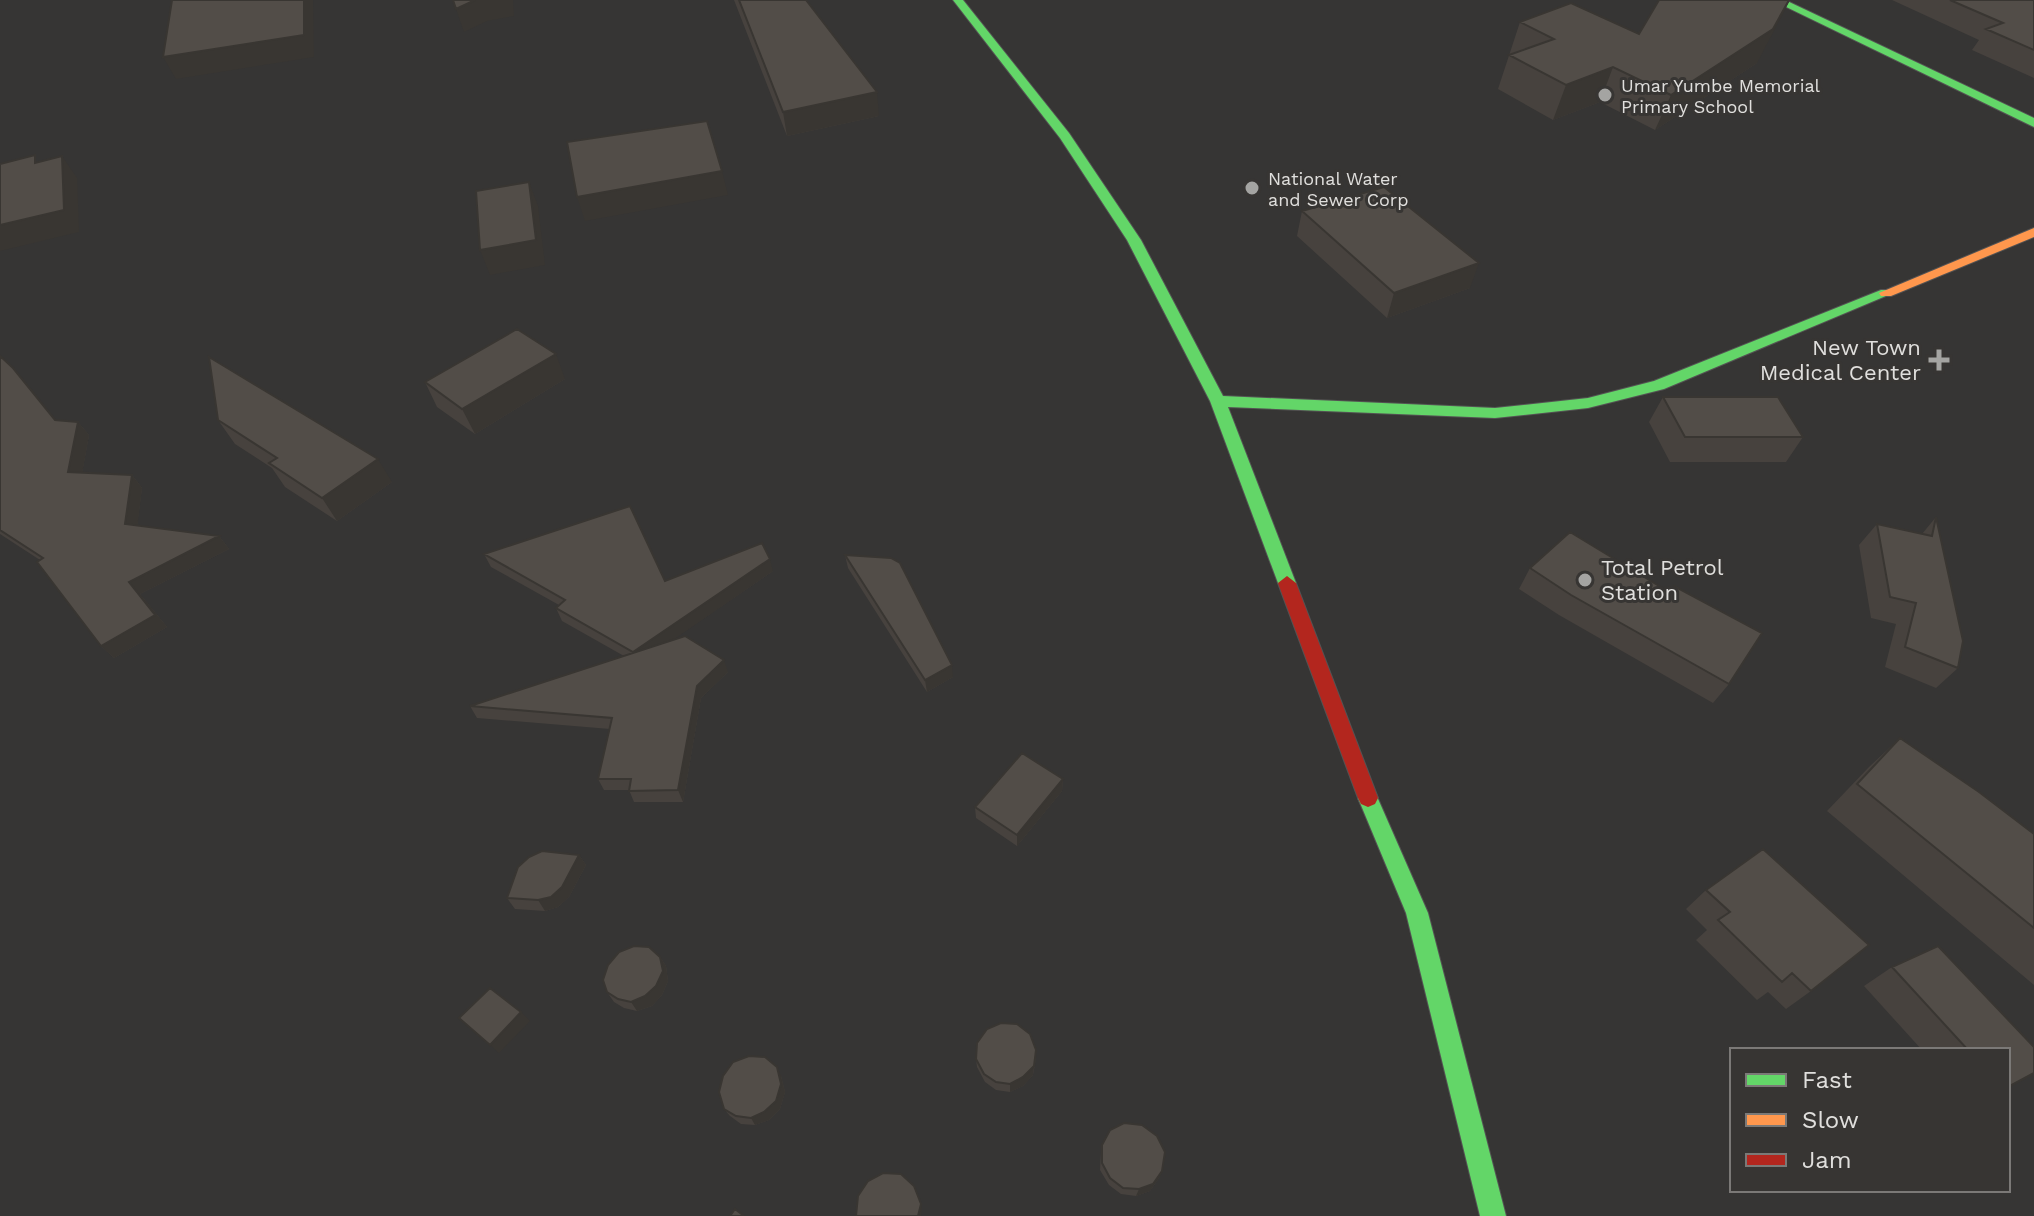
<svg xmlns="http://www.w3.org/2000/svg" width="2034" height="1216" viewBox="0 0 2034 1216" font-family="'Work Sans',sans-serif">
	<rect width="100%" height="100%" fill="#363534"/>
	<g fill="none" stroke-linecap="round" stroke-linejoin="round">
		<g stroke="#545353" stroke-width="2">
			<path id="fast" d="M953,0H963L1069,133L1141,240L1223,396L1495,408L1588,398L1654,381L1881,290H1891L1893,293L1664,389L1588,408L1495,418L1228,407L1296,583L1287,590L1278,583L1210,401L1127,240L1060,138Z
				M1772,0H1785L2034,118V127Z
				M1368,789L1375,792L1428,913L1506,1216H1480L1406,913L1358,798L1361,792Z"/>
		</g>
		<g stroke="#545353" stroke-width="2">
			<path id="slow" d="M2034,228V237L1891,296H1881L1879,293Z"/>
		</g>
		<g stroke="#545353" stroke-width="2">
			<path id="jam" d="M1287,576L1296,583L1378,798L1375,804L1368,807L1361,804L1358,798L1278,583Z"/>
		</g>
		<use href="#fast" fill="#63d668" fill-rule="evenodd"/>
		<use href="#slow" fill="#ff974d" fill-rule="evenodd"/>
		<use href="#jam" fill="#b3261e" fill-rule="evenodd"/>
	</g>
	<path fill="#47423e" d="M734,0H806L879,116L787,136Z
		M1892,0H2034V78L1972,50L1979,40Z
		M1520,22L1639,34L1757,63L1655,130L1600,102L1553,120L1498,89Z
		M1302,211L1470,288L1387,318L1297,236Z
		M0,356L56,420L78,422L89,435L82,473L132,475L142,488L137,526L219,536L229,549L140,594L167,627L114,658L101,646L40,560L0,534Z
		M565,379L475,434L437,407L425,382Z
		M1663,397L1803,437L1786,462H1670L1649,422Z
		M218,420L392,482L337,521L285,487L272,468L235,444Z
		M1936,517L1958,668L1936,688L1885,667L1896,624L1871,618L1859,545L1877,524L1922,534Z
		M484,554L665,581L773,571L672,640L728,672L701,698L683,802H634L629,790H604L598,779L610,729L477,718L470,706L624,656L562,621L556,608L559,605L491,567Z
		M845,555L953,677L927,692L848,568Z
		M1530,568L1729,684L1713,703L1559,615L1519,589Z
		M1900,738L2034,834V985L1827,811L1869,767Z
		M1063,779L1062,791L1017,846L976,818L975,807Z
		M579,855L586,865L569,897L558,907L545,911L515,909L507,898Z
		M1706,890L1811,991L1786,1009L1768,992L1757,1000L1696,940L1707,930L1686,909Z
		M660,957L666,966L668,981L662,995L652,1006L637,1011L624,1008L614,1002L607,992Z
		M1892,967L2008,1050H1922L1864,986Z
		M1036,1058L1033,1075L1023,1086L1010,1092L996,1090L985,1082L977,1067L976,1059Z
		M781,1076L785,1092L780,1109L769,1120L755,1125L741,1124L730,1116L724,1109Z
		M1102,1145L1162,1171L1159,1178L1150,1191L1136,1196L1121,1194L1109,1185L1100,1170L1101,1152Z"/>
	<path fill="#393632" d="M304,0H313L314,57L176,79L163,57Z
		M475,0H513L514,16L487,21L464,32L456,9Z
		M1790,0L1757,63L1655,130L1671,95Z
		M1613,67L1600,102L1553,120L1566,85Z
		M877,92L879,116L787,136L783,112Z
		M62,156L77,178L79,232L0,251V225Z
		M722,171L728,195L585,221L577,197Z
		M529,182L538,206L545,265L490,275L480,250Z
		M1479,263L1470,288L1387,318L1394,293Z
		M556,354L565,379L475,434L462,409Z
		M78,422L89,435L80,485L68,472Z
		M378,459L392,482L337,521L322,498Z
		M132,475L142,488L136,537L125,524Z
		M219,536L229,549L140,594L167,627L114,658L101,646L129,582Z
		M770,559L773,571L638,664L633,652Z
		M724,660L728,672L701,698L683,802L678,790L697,686Z
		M952,665L953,677L927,692L925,680Z
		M1063,779L1062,791L1017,846V835Z
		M579,855L586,865L569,897L558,907L545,911L538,900Z
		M660,957L666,966L668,981L662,995L652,1006L637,1011L631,1002Z
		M521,1012L530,1021L499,1053L490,1045Z
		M1036,1050L1033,1075L1023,1086L1010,1092V1084Z
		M777,1067L781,1076L785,1092L780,1109L769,1120L755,1125L751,1118Z
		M1162,1171L1159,1178L1150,1191L1136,1196L1139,1189Z
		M921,1204L922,1210L921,1216H918Z"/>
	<path fill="#524d48" stroke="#393632" stroke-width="2" d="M172,0H304V35L163,57Z
		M453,0H475L456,9Z
		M739,0H806L877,92L783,112Z
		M1659,0H1789L1773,29L1671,95L1613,67L1566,85L1509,55L1554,39L1520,22L1571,3L1639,34Z
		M1950,0H2034V50L1986,29L2003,23Z
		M707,121L722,171L577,197L567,142Z
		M35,155V163L62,156L64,210L0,225V164Z
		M529,182L536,240L480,250L476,191Z
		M1384,187L1479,263L1394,293L1302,211Z
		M517,329L556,354L462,409L425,382Z
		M0,356L13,368L55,420L78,422L68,472L132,475L125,524L219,536L129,582L155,615L101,646L37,562L43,558L0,530Z
		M209,357L378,459L322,498L269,463L277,458L218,420Z
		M1663,397H1778L1803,437H1685Z
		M630,506L665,581L762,543L770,559L633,652L556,608L565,600L484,554Z
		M1936,517L1963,641L1958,668L1905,647L1916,603L1890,597L1877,524L1932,536Z
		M1570,532L1669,592L1674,586L1762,633L1729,684L1571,595L1530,568Z
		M845,555L891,558L900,563L952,665L925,680Z
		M685,636L724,660L697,686L678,790L629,791L631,779H598L612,718L470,706Z
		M1900,738L1979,792L2034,834V928L1857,784Z
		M1022,753L1063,779L1017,835L975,807Z
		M1763,849L1869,945L1811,991L1792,973L1782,982L1718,920L1730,912L1706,890Z
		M542,851L579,855L562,887L551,897L538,900L507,898L518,867L529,857Z
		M634,946L649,947L660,957L663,971L656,986L645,996L631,1002L618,999L607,992L603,980L608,965L619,952Z
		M1938,946L2034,1047V1073L2008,1087V1050H1968L1892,967Z
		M490,988L521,1012L490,1045L459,1018Z
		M1001,1023L1017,1024L1030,1034L1036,1050L1034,1066L1023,1077L1010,1084L996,1082L984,1074L976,1059L977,1043L987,1029Z
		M749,1056L765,1057L777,1067L781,1084L776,1101L764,1112L751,1118L736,1116L724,1109L719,1092L723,1076L733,1062Z
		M1124,1123L1142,1125L1157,1136L1165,1152L1162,1171L1153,1184L1139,1189L1123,1188L1110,1178L1102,1163V1145L1110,1130Z
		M883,1173L901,1174L914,1186L921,1204L918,1216H856L858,1196L868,1181Z
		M735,1209L744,1216H730Z"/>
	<g fill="#a4a4a2" stroke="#373533" stroke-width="3">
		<circle cx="1605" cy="95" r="8"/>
		<circle cx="1252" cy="188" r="8"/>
		<path d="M1935 348h8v8h8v8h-8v8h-8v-8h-8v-8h8z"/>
		<circle cx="1585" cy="580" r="8"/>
	</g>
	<g text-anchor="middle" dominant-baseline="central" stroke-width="6" stroke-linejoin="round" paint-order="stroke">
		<g font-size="18" fill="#e0dfdd" stroke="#373533" text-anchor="start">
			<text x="1621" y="85">Umar Yumbe Memorial<tspan x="1621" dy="21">Primary School</tspan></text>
			<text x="1268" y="178">National Water<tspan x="1268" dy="21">and Sewer Corp</tspan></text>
		</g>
		<g font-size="22" fill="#e0dfdd" stroke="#373533" text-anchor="end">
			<text x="1921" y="347">New Town<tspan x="1921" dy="25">Medical Center</tspan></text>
			<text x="1601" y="567" text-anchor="start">Total Petrol<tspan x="1601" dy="25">Station</tspan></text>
		</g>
	</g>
	<rect x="1730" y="1048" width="280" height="144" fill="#373533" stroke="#7b7977" stroke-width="2"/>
	<rect x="1746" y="1074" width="40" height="12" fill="#63d668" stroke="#7b7977" stroke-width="2"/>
	<text x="1802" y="1088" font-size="24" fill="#e0dfdd">Fast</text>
	<rect x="1746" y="1114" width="40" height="12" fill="#ff974d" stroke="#7b7977" stroke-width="2"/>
	<text x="1802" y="1128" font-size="24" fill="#e0dfdd">Slow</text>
	<rect x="1746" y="1154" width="40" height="12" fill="#b3261e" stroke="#7b7977" stroke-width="2"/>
	<text x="1802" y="1168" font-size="24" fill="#e0dfdd">Jam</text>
</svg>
